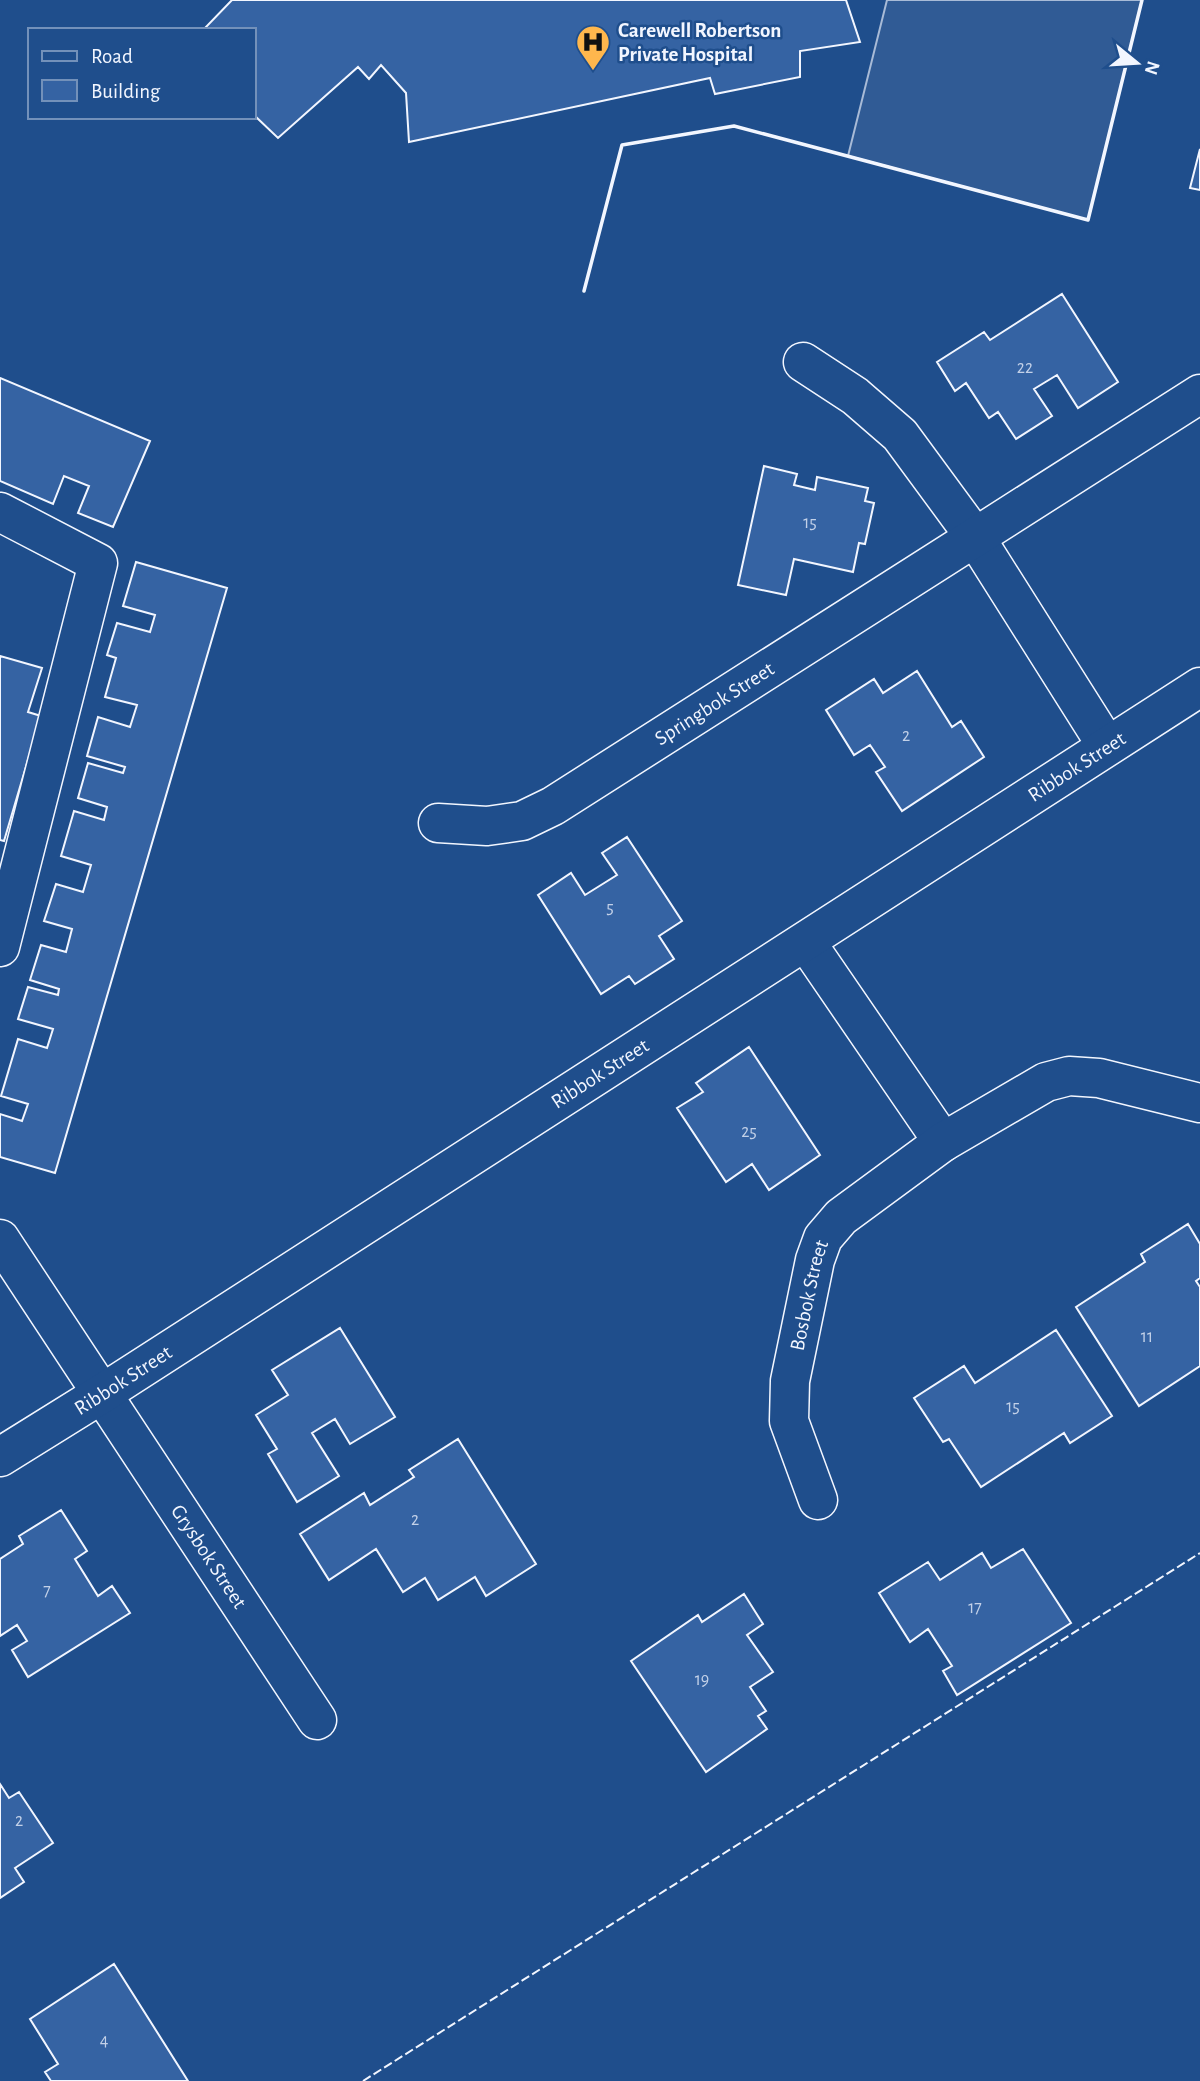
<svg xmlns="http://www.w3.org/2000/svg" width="1200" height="2081" viewBox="0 0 1200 2081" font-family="'Alegreya Sans',sans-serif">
	<rect width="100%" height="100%" fill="#1f4e8c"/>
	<path fill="#305b95" stroke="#a8bbd7" stroke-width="2" d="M887,0H1142L1088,220L848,156Z"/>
	<path fill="#3563a3" stroke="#f2f6ff" stroke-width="2" d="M232,0H846L860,42L800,51V77L715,94L710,78L409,142L406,93L381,65L369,79L358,67L278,138L254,115V30L204,29Z
		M1200,149V190L1190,188Z
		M1062,294L1118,382L1078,408L1057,375L1034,389L1052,416L1016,439L998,412L989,418L966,383L955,391L937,362L984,332L990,340Z
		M0,378L150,441L113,527L78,513L89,486L64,476L53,504L0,481Z
		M764,466L797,474L794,485L815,490L817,477L868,488L865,501L874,503L865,544L859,543L853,572L794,559L786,595L738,585Z
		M136,562L227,588L55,1173L0,1157V1114L22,1121L28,1104L1,1096L18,1039L47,1048L53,1029L18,1019L28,987L58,995L59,989L30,980L41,945L66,952L72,929L44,921L56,884L83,892L91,865L61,856L74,811L104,820L107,807L78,798L88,763L123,773L125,767L87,756L98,717L130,727L137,705L105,697L116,658L107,655L117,623L150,632L155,615L123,606Z
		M0,656L42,668L28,712L41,716L4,841L0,840Z
		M917,671L952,727L961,721L984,757L902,811L876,772L885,767L870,745L854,755L826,710L874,679L883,693Z
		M627,837L682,921L659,936L674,959L635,984L629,976L601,994L538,895L571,873L585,895L617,875L602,853Z
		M749,1047L820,1155L769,1190L752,1164L726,1182L677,1108L703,1092L696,1083Z
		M1188,1224L1200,1244V1278L1196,1281L1200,1287V1366L1139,1406L1076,1307L1145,1262L1141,1254Z
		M340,1328L395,1417L350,1444L335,1419L312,1433L339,1476L297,1502L268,1454L277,1449L256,1415L288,1395L272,1370Z
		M1056,1330L1112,1416L1070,1443L1064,1433L981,1487L949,1439L943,1442L914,1398L964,1366L975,1383Z
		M458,1439L536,1564L486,1596L475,1577L438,1600L425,1578L403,1592L376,1549L329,1580L300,1534L364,1493L370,1505L414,1477L409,1470Z
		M61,1510L87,1551L75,1559L98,1596L112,1586L130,1613L28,1677L12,1650L27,1641L17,1625L0,1636V1559L23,1544L19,1536Z
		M1023,1549L1071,1623L957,1695L943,1671L952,1666L928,1629L910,1642L879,1593L928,1562L940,1580L982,1553L991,1568Z
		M744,1594L763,1624L747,1635L773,1672L750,1687L766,1711L758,1716L767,1729L706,1772L631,1661L698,1615L702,1622Z
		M0,1784L9,1798L19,1792L53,1843L15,1868L24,1882L0,1898Z
		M114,1964L188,2081H51L45,2072L58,2064L30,2019Z"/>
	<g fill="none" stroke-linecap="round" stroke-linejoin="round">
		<g stroke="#f2f6ff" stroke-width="41">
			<g id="minor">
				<path d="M803,362L855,396L900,435L975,537L1107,746"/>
				<path d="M0,512L98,563L0,947"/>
				<path id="s1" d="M438,823L487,826L522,821L553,806L1200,394"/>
				<path d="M806,942L943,1142"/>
				<path id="s2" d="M0,1239L317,1720"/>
				<path id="s3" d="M0,1457L103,1393L1200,687"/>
				<path id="s4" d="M818,1500L789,1421L790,1381L815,1260L823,1238L841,1217L943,1142L1046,1082L1069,1076L1099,1078L1200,1103"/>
			</g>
		</g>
		<use href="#minor" stroke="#1f4e8c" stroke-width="38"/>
		<path stroke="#f2f6ff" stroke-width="2" stroke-dasharray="9 3.5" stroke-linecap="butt" d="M363,2081L1200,1553"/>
		<path stroke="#f2f6ff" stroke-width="3.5" d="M584,291L622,145L734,126L1088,220L1142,0"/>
	</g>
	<defs>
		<g id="hospital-pin" transform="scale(1.75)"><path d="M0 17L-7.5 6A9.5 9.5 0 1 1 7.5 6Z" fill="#ffb74d" stroke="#1f4e8c"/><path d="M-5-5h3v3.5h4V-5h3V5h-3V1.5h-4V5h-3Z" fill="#111"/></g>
	</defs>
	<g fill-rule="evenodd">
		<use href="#hospital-pin" x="593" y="42"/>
	</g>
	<g text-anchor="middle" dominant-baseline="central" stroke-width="5" stroke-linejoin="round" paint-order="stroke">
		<g font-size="18" fill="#c3d1e8">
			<text x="1025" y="368">22</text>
			<text x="810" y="523">15</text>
			<text x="906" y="736">2</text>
			<text x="610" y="908">5</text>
			<text x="749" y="1132">25</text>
			<text x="1147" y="1337">11</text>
			<text x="1013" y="1407">15</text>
			<text x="415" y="1520">2</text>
			<text x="47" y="1591">7</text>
			<text x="975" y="1608">17</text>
			<text x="702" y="1680">19</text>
			<text x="19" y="1821">2</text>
			<text x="104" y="2041">4</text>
		</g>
		<g font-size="21" font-weight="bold" fill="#f2f6ff" stroke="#1f4e8c" text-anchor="start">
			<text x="618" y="30">Carewell Robertson<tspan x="618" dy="24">Private Hospital</tspan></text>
		</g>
		<g font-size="21" fill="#f2f6ff" stroke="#1f4e8c">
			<text stroke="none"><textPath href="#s1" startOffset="310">Springbok Street</textPath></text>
			<text stroke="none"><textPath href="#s3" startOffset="1279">Ribbok Street</textPath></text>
			<text stroke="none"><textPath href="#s3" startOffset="712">Ribbok Street</textPath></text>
			<text stroke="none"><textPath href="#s4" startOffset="212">Bosbok Street</textPath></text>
			<text stroke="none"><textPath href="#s3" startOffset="145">Ribbok Street</textPath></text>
			<text stroke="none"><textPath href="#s2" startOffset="380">Grysbok Street</textPath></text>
		</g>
	</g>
	<rect x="28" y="28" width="228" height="91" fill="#1f4e8c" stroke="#7391ba" stroke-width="2"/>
	<rect x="42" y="51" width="35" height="10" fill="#1f4e8c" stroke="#7391ba" stroke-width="2"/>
	<text x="91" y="63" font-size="21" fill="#f2f6ff">Road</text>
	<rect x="42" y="80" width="35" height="21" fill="#3563a3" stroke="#7391ba" stroke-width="2"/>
	<text x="91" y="98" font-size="21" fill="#f2f6ff">Building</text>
	<g transform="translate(1137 63) rotate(108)" stroke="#1f4e8c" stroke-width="5" paint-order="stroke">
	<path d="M0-5L12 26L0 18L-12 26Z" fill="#f2f6ff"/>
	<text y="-10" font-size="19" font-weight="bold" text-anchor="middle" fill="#f2f6ff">N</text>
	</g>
</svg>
